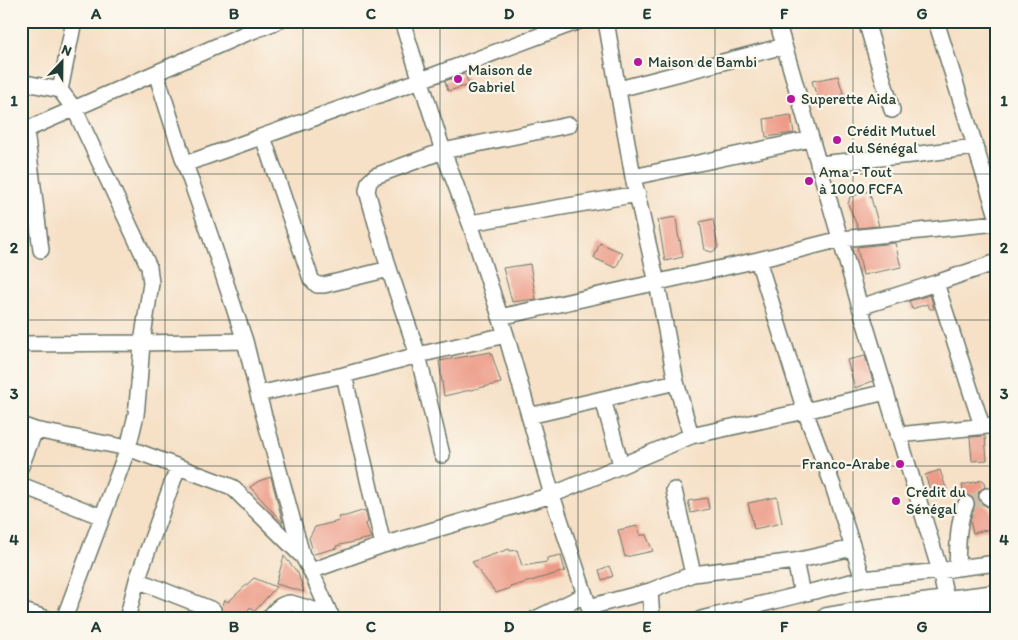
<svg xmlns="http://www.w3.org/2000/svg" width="1018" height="640" viewBox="0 0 1018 640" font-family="Itim,sans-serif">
	<rect width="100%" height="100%" fill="#fbf7ec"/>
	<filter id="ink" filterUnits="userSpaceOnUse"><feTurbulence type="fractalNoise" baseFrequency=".02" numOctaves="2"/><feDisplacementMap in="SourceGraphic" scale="10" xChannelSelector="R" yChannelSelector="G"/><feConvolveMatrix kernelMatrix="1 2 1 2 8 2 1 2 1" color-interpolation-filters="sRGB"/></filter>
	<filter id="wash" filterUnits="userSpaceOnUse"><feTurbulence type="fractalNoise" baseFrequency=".0096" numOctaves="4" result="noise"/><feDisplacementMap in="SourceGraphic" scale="20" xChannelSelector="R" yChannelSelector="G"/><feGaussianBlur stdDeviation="1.12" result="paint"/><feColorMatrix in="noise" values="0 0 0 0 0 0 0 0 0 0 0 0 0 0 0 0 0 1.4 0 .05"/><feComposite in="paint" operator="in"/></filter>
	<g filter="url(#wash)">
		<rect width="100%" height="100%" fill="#f6e0c6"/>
		<g id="blocks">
			<path fill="#ed9b88" d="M464,74L470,85L448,91L445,81Z
				M838,76L844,96L820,99L815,91L812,81Z
				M791,115L794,133L766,137L764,119Z
				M869,191L879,226L858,228L848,204L850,197Z
				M676,217L679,241L680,240L683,257L665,261L658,220Z
				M713,219L718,248L712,252L705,250L700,222Z
				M600,243L623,253L616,268L594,258Z
				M895,243L901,267L863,275L857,247Z
				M530,264L536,299L512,302L503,268Z
				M930,295L934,309H930L927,304L912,309L909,301Z
				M491,352L501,383L444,396L439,361Z
				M865,356L873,381L855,388L847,360Z
				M985,436L987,460L972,461L970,437Z
				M940,470L947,491L932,496L925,475Z
				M271,477L283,523L250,487L259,481Z
				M983,480L985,487L979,491L978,496L979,500L982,504L990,508L994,528L973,533L970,521L975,507V502L973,498L970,496L964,495L962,485Z
				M777,497L782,523L754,529L748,503Z
				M707,498L709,509L691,513L688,501Z
				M365,510L368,522L366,524L371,538L336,546L337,548L314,554L309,538L315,527L339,521L338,517L346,516Z
				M638,526L640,535H646L653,551L625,557L618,530Z
				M509,549L510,551L517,550L522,566L547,562V558L561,555L565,571L510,587L511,588L496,593L472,562Z
				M284,556L298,573L304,592L276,584Z
				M609,566L613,576L602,580L599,570Z
				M254,578L276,587L254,612L250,607L243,619H216L221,614L222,607L225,600L228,602Z"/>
		</g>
	</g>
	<g filter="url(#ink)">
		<use href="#blocks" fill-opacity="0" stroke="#6a7667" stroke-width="1"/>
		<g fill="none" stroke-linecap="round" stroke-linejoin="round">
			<path stroke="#cbbfa9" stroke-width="15" stroke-dasharray="15 8" stroke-linecap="butt" d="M966,504L987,496"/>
			<g stroke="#6a7667" stroke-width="18">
				<path id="minor" d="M402,21L443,151L470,223L506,335L552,495L593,619
					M606,21L633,177L657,283L676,382L691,436
					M777,21L860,307L940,571L947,602
					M866,21L892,110
					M936,21L997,216
					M156,73L185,164L210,235L245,341L258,394L302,555L311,571L332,619
					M21,82L60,90L75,110L149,267L151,283L142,343L139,384L136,415L128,448L64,619
					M619,89L784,46
					M60,90L74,21
					M26,131L41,250
					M21,132L242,35L278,21
					M263,137L311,279L317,285H324L389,269
					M185,164L421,80L579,21
					M818,164L912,155L975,147
					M633,177L811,139
					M470,223L638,194
					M758,260L805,411L833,486L863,579
					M936,283L982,426
					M860,307L936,283L997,262
					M500,317L758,260L841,239L997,223
					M21,344L142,343L245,341
					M344,375L383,545
					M258,394L344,375L418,355L506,335
					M603,399L621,465
					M529,416L676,382
					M21,425L35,430L128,448L232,487L300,554
					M898,435L997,425
					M442,455L418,355L389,269L367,191L369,182L375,176L443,151L569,125
					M21,466L35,430
					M21,485L102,517
					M674,490L693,574
					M987,496L997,502
					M795,561L802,594
					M957,568C958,547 957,523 966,504
					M311,571L383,545L552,495L691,436L805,411L886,392
					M137,580L213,610
					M589,607L650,591
					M21,610L48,619
					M127,619L137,580L178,467
					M268,619C275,611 280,603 291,603L331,615
					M535,619L585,595
					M652,619L650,591L693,574L795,561L853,548
					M701,619L863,579L940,571L957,568L997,563"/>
			</g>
			<g stroke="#6a7667" stroke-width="25">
				<path id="highway" d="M827,619L873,611L997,596
					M984,619L997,617"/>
			</g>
			<use href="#minor" stroke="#fff" stroke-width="15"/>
			<use href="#highway" stroke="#fff" stroke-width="22"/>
		</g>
	</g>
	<path fill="none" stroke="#1f3d34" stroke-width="1" stroke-opacity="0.55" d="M165,21V619M303,21V619M440,21V619M578,21V619M715,21V619M853,21V619M21,174H997M21,320H997M21,466H997"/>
	<g fill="#b5179e" stroke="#fbf7ec" stroke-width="2">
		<circle cx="638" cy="62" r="5"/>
		<circle cx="458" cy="79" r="5"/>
		<circle cx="791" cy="99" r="5"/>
		<circle cx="837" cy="140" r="5"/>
		<circle cx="809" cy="181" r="5"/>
		<circle cx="900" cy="464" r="5"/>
		<circle cx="896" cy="501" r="5"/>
	</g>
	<g text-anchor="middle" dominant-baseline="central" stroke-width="4.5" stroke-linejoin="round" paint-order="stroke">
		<g font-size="15" fill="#1f3d34" stroke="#fbf7ec" text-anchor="start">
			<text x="648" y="62">Maison de Bambi</text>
			<text x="468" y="70">Maison de<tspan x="468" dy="17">Gabriel</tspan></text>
			<text x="801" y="99">Superette Aida</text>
			<text x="847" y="131">Crédit Mutuel<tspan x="847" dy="17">du Sénégal</tspan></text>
			<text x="819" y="172">Ama - Tout<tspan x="819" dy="17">à 1000 FCFA</tspan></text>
			<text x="890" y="464" text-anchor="end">Franco-Arabe</text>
			<text x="906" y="492">Crédit du<tspan x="906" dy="17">Sénégal</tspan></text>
		</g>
	</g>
	<rect width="1018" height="640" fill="none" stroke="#fbf7ec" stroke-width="55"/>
	<g transform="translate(62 62) rotate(22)" stroke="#fbf7ec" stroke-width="4" paint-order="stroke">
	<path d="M0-4L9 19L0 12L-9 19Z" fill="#1f3d34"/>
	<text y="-8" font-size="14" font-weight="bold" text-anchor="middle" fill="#1f3d34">N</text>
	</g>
	<rect x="28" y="28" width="962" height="584" fill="none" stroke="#1f3d34" stroke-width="2"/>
	<g font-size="16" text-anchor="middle" font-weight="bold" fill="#1f3d34">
		<text x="96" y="19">A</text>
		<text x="234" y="19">B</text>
		<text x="371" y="19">C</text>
		<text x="509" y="19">D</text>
		<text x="647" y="19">E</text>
		<text x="784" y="19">F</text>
		<text x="922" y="19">G</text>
		<text x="14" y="106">1</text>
		<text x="1004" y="106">1</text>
		<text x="14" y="253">2</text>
		<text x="1004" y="253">2</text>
		<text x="14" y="399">3</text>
		<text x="1004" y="399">3</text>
		<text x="14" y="545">4</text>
		<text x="1004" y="545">4</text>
		<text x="96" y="632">A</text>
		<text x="234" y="632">B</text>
		<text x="371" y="632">C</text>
		<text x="509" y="632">D</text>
		<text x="647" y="632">E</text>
		<text x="784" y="632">F</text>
		<text x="922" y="632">G</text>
	</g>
</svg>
